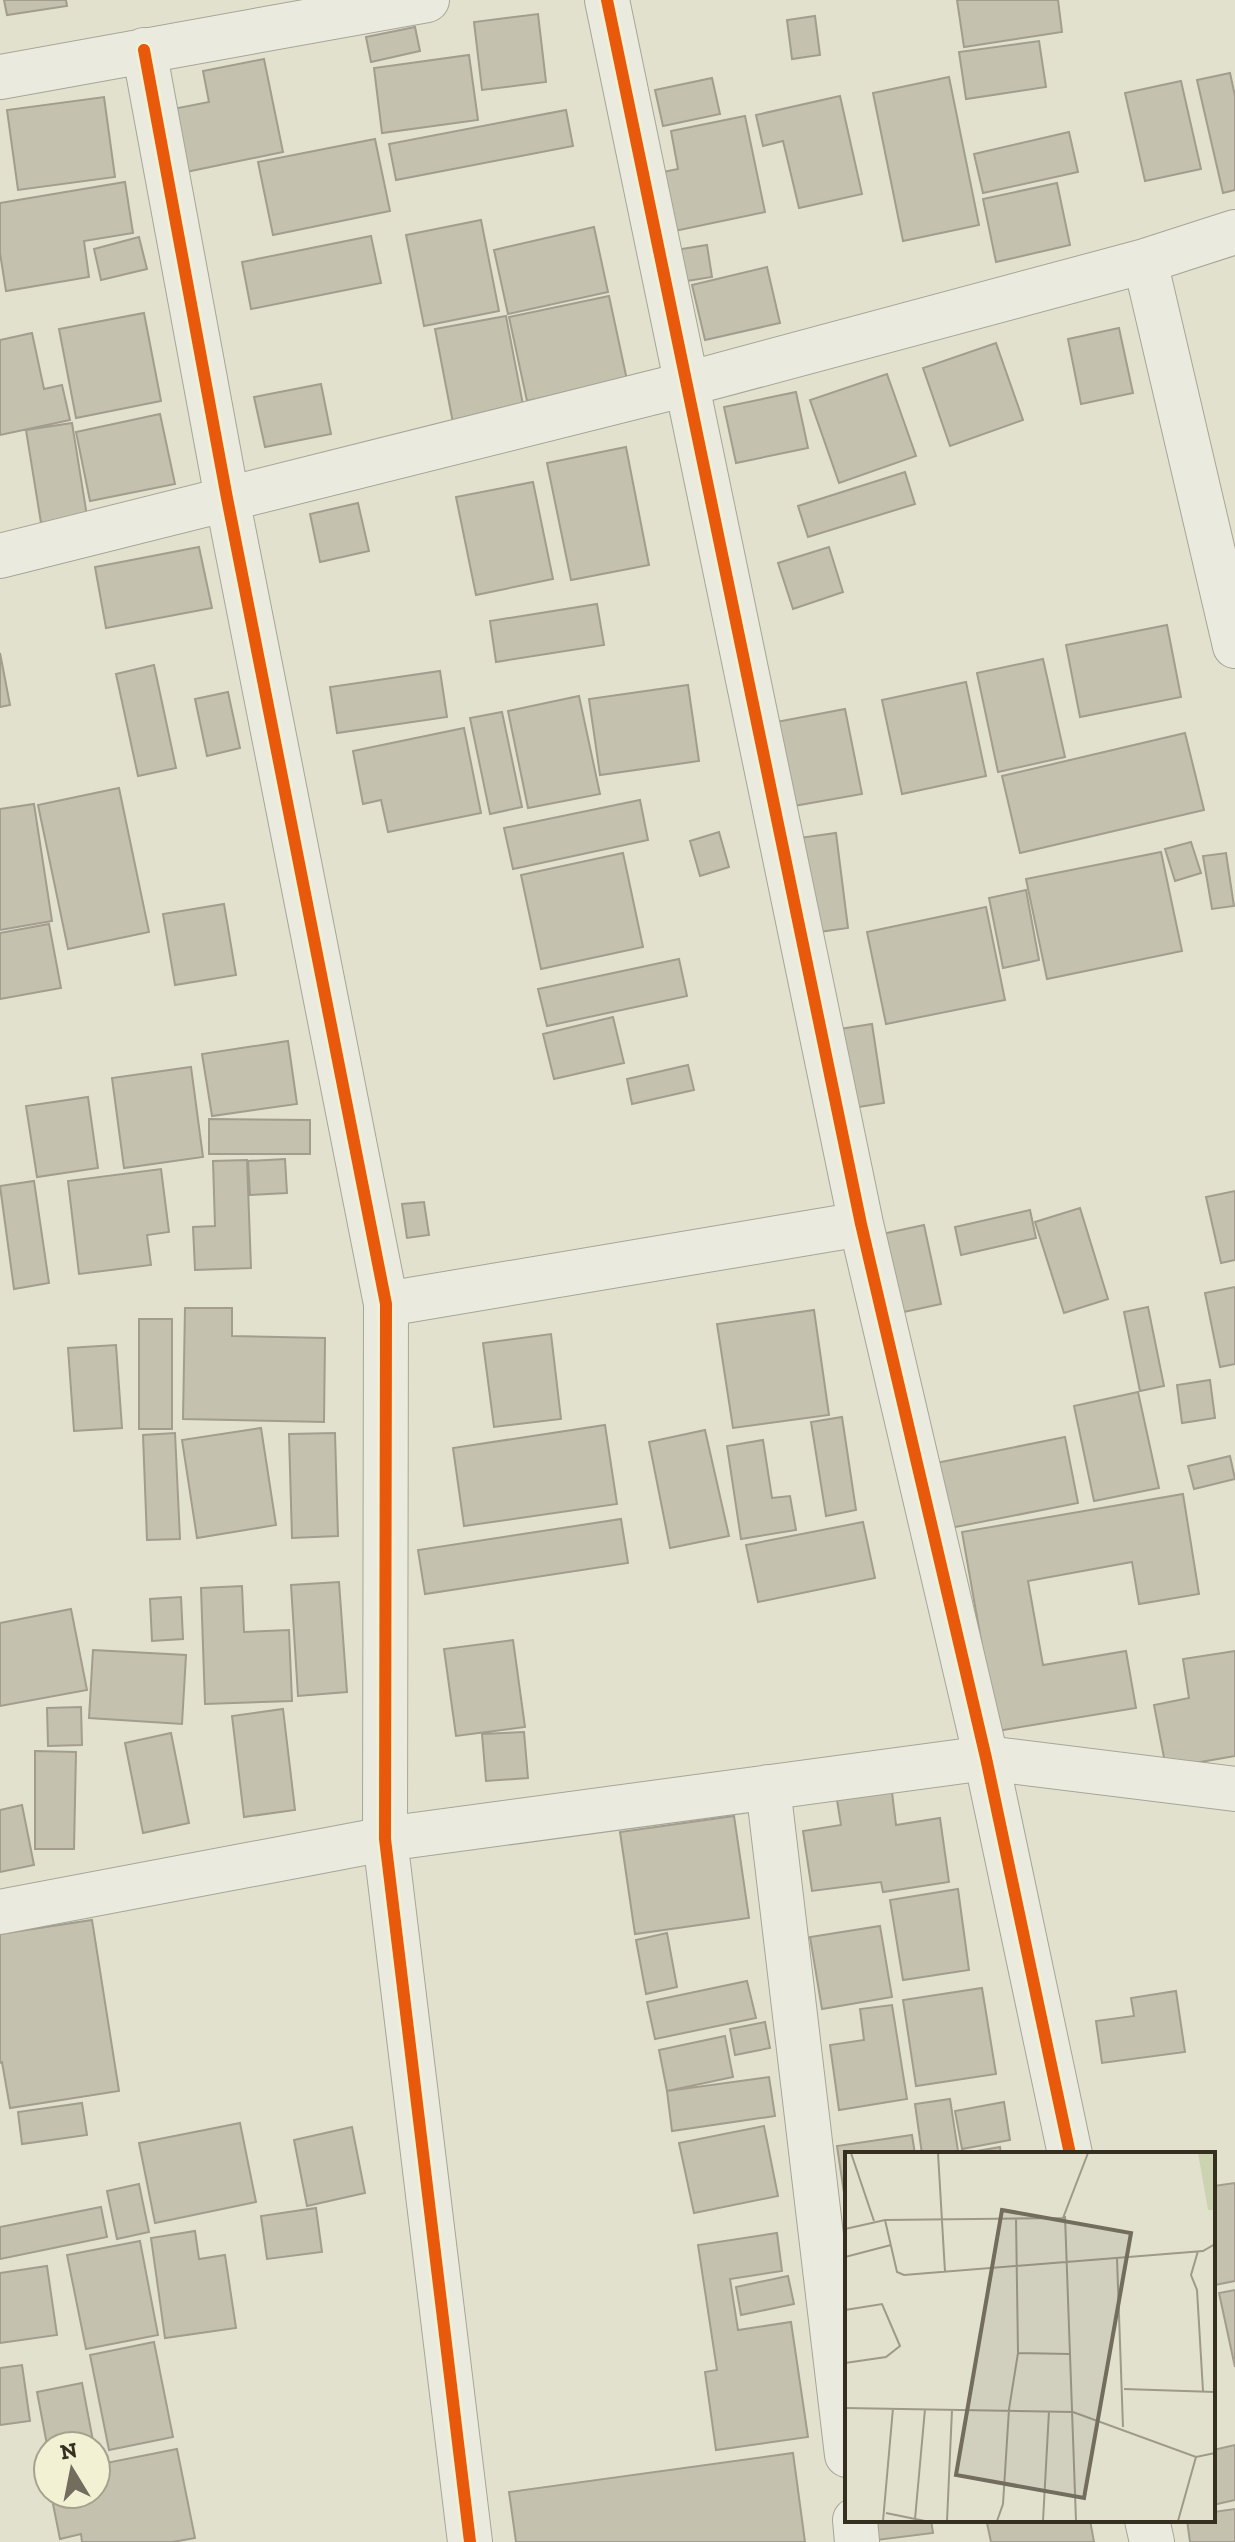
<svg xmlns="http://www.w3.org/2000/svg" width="1235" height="2542" viewBox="0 0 1235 2542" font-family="'Zilla Slab',serif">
	<rect width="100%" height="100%" fill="#e2e1ce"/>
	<path fill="#c5c1af" stroke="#a29d8d" stroke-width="2" d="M4,0H66L67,6L7,15Z
		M957,0H1058L1062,32L964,47Z
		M538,14L546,82L482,90L474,22Z
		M815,16L820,55L792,59L787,20Z
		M415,27L420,51L371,62L366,37Z
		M1039,41L1046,87L966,99L959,52Z
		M469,55L478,120L382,133L374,68Z
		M264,59L283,152L186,172L173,109L209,102L203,71Z
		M1230,73L1235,96V190L1223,193L1197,80Z
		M949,77L979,225L903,241L873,93Z
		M712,78L720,114L663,126L655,90Z
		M1181,81L1201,169L1145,181L1125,93Z
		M840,96L862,194L799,208L783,141L763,146L756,115Z
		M104,97L115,177L18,190L7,110Z
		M566,110L573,146L396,180L389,144Z
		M745,116L765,212L660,234L648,175L678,169L671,131Z
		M1069,132L1078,172L983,193L974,154Z
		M375,139L390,211L273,235L258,162Z
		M125,182L133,233L84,241L89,277L6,291L0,253V203Z
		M1057,183L1070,245L996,262L983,199Z
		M481,220L499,311L424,326L406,235Z
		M594,227L608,292L508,314L494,250Z
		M371,236L381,283L251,309L242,262Z
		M139,237L147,269L101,280L94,249Z
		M707,245L712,277L668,284L663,252Z
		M767,267L780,323L705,340L692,285Z
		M609,296L627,380L527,401L509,317Z
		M144,313L161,401L76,418L59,329Z
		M506,316L524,410L453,423L435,329Z
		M1119,328L1133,393L1081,404L1068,339Z
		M32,333L44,389L62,385L70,420L0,435V340Z
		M996,343L1023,420L950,446L923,368Z
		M887,374L916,456L839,483L810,400Z
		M321,384L331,434L265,447L254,397Z
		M796,392L808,448L736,463L724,407Z
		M160,414L175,484L90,501L76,432Z
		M72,423L87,516L41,523L26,430Z
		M626,447L649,565L571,580L547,463Z
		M905,472L915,504L808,537L798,506Z
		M533,482L553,579L476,595L456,497Z
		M358,503L369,551L320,562L310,514Z
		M199,547L212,608L106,628L95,567Z
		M829,547L843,592L793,609L778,563Z
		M597,604L604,645L496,662L490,621Z
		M1167,625L1181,697L1080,717L1066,645Z
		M0,653L10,705L0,707Z
		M1043,659L1065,757L998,772L977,673Z
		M154,665L176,768L138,776L116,674Z
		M440,671L447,717L337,733L330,687Z
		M966,682L986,776L902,794L882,700Z
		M688,685L699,761L600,775L589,699Z
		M228,692L240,748L207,756L195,699Z
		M579,696L600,794L528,808L508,711Z
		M845,709L862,794L788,807L771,723Z
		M502,712L522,807L490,814L470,718Z
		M464,728L481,813L388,832L381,800L363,804L353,751Z
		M1185,733L1204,810L1020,853L1002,776Z
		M119,788L149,932L68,949L38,805Z
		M640,800L648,840L513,869L504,828Z
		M34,804L52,921L0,930V809Z
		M719,832L729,867L700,876L690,841Z
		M836,833L848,928L812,933L799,838Z
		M1191,842L1201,873L1175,881L1165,849Z
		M1161,852L1182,951L1047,979L1026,879Z
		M623,853L643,947L541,969L521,875Z
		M1226,853L1234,906L1212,909L1203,856Z
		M1026,890L1039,960L1003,968L989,898Z
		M224,904L236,975L175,985L163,914Z
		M986,907L1005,1000L886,1024L867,932Z
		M49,924L61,988L0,999V933Z
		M679,959L687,996L547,1026L538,989Z
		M613,1017L624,1063L554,1079L543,1034Z
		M872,1024L884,1103L846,1109L833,1030Z
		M288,1041L297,1104L212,1116L202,1054Z
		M688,1065L694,1090L632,1104L627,1079Z
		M191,1067L203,1157L124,1168L112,1078Z
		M88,1097L98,1168L37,1177L26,1106Z
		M209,1119L310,1120V1154H209Z
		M285,1159L287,1193L250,1195L248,1161Z
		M247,1160L251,1268L195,1270L193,1227L215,1226L213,1161Z
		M161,1169L169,1232L147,1235L151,1265L79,1274L68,1181Z
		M34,1181L49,1283L14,1289L0,1186Z
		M1235,1191V1260L1221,1263L1206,1197Z
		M424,1202L429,1235L407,1238L402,1204Z
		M1080,1208L1108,1299L1064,1313L1035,1222Z
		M1030,1210L1036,1238L961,1255L955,1227Z
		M924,1225L941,1304L899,1313L882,1234Z
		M1235,1287V1364L1220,1367L1205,1293Z
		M1148,1307L1164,1386L1140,1391L1124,1312Z
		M185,1308H232V1336L325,1338L324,1422L183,1419Z
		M814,1310L829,1415L733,1428L717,1324Z
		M139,1319H172V1429H139Z
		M551,1334L561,1419L494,1427L483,1343Z
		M116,1345L122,1428L74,1431L68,1348Z
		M1210,1380L1215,1418L1182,1423L1177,1385Z
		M1138,1392L1159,1488L1094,1501L1074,1406Z
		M842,1417L856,1510L826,1516L811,1422Z
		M605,1425L617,1504L464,1526L453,1448Z
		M261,1428L276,1525L197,1538L182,1440Z
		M705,1430L729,1536L670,1548L649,1442Z
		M175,1433L180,1539L147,1540L143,1435Z
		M335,1433L338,1536L292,1538L289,1434Z
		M1065,1437L1078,1503L950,1528L936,1463Z
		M763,1440L772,1498L790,1496L796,1530L741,1539L727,1446Z
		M1230,1456L1235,1479L1194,1489L1188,1466Z
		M1183,1494L1199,1594L1139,1604L1132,1562L1028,1581L1043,1665L1126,1651L1136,1708L997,1731L962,1532Z
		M621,1519L628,1563L425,1594L418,1550Z
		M863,1522L875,1578L758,1602L746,1545Z
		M339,1582L347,1692L298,1696L291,1585Z
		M242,1586L244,1632L289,1630L292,1701L205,1704L201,1588Z
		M181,1597L183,1639L152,1641L150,1599Z
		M71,1609L87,1690L0,1706V1623Z
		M513,1640L525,1727L456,1736L444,1649Z
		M93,1650L186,1655L182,1724L89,1718Z
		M1235,1651V1756L1166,1768L1154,1705L1189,1698L1183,1659Z
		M81,1707L82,1745L48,1746L47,1708Z
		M283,1709L295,1810L244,1817L232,1716Z
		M524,1732L528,1778L486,1781L482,1734Z
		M171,1733L189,1823L143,1833L125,1743Z
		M35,1751L76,1752L74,1849H35Z
		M892,1792L896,1825L940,1818L949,1882L883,1892L881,1882L812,1891L803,1831L841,1825L837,1800Z
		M22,1805L34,1865L0,1872V1810Z
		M734,1816L749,1918L635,1934L620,1832Z
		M958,1889L969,1970L903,1980L890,1900Z
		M92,1920L119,2091L10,2108L2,2062L0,2063V1934Z
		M880,1926L892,1997L822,2009L810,1937Z
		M667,1933L677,1987L646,1994L636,1940Z
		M747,1981L756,2018L655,2039L647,2002Z
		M982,1988L996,2074L916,2086L903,2000Z
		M1176,1991L1185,2052L1102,2063L1096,2021L1134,2016L1131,1998Z
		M892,2005L907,2099L839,2110L830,2045L864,2040L860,2009Z
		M765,2022L770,2048L735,2055L730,2029Z
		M725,2036L733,2077L667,2091L659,2050Z
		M769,2077L775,2116L672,2131L667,2091Z
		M950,2099L958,2151L922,2154L915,2104Z
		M1004,2102L1010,2140L962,2149L955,2111Z
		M82,2103L87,2135L22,2144L18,2112Z
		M240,2123L256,2202L155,2223L139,2143Z
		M764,2126L778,2196L694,2213L679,2143Z
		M352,2127L365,2193L307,2206L294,2140Z
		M912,2135L915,2154H847V2213L837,2146Z
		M1000,2147L1001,2154H960Z
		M1235,2183V2281L1215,2285L1213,2268V2186Z
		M139,2184L149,2232L117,2239L107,2191Z
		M101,2207L107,2237L0,2259V2227Z
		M316,2208L322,2252L267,2259L261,2216Z
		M195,2231L199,2259L225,2255L236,2328L165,2338L151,2238Z
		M777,2233L782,2271L730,2279L738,2330L791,2322L808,2437L716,2450L705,2372L717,2370L698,2245Z
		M140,2241L158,2335L86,2349L67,2255Z
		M47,2266L57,2335L0,2343V2273Z
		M788,2276L794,2304L741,2315L736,2287Z
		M1235,2290V2367L1219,2293Z
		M154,2342L173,2437L109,2450L90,2355Z
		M22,2365L30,2421L0,2425V2368Z
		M82,2383L94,2446H48V2450L37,2392Z
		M1235,2445V2500L1213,2505V2450Z
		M177,2449L195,2538L173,2542H82L81,2534L60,2539L51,2494H96V2465Z
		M793,2453L805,2542H516L509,2492Z
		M1235,2509V2542H1190L1187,2520H1213V2512Z
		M875,2520H931L933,2533L877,2540Z
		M1001,2520H1090L1094,2542H991L987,2523Z"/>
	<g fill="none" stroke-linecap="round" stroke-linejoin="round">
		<g stroke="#a7a597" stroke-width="46">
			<path id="minor" d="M607,0L861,1224L986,1758L1070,2154
				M144,50L227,498L386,1304L385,1839L470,2542
				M0,77L427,0
				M1145,261L1235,646
				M0,556L687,384L1145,261L1235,232
				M386,1304L861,1224
				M768,1787L847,2455
				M0,1912L385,1839L986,1758L1235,1789
				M855,2520L857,2542
				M1147,2520L1152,2542"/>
		</g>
		<use href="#minor" stroke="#eaeadf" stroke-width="44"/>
		<g stroke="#f2f1d4" stroke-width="17">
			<path id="cycleway" d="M607,0L861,1224L986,1758L1070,2154
				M144,50L227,498L386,1304L385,1839L470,2542"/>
		</g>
		<use href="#cycleway" stroke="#e8590c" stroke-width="12"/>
	</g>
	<g transform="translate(845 2152)">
		<rect width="370" height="370" fill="#e2e1ce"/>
		<path d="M353,1H370V58H363Z" fill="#cbd3b1"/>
		<path fill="none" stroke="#9d9a88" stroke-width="2" d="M6,1L29,69M93,1L100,120M220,64L231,369M40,68L52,120L59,123L358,99L370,92M0,77L40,68L218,66L243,1M353,99L346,123L352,138L358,239M0,105L46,93M272,107L278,275M0,158L37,152L55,194L41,205L0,211M173,201L224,202M279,237L370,240M0,256L228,260L351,305L370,301M41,361L80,369M70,367L80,257M38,369L48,256M102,369L107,258M152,369L158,352L164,257L173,201L171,66M198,369L204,259M333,369L351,305"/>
		<path fill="#726d5d" fill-opacity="0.15" stroke="#726d5d" stroke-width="4" d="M157,58L286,81L239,346L111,323Z"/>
		<rect width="370" height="370" fill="none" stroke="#352f20" stroke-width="4"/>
	</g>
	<g transform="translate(72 2470) rotate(350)"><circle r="38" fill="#f2f1d4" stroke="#a6a38c" stroke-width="2"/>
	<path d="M0-6L14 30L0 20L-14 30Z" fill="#726d5d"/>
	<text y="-12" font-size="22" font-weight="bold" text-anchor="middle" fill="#352f20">N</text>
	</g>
</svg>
